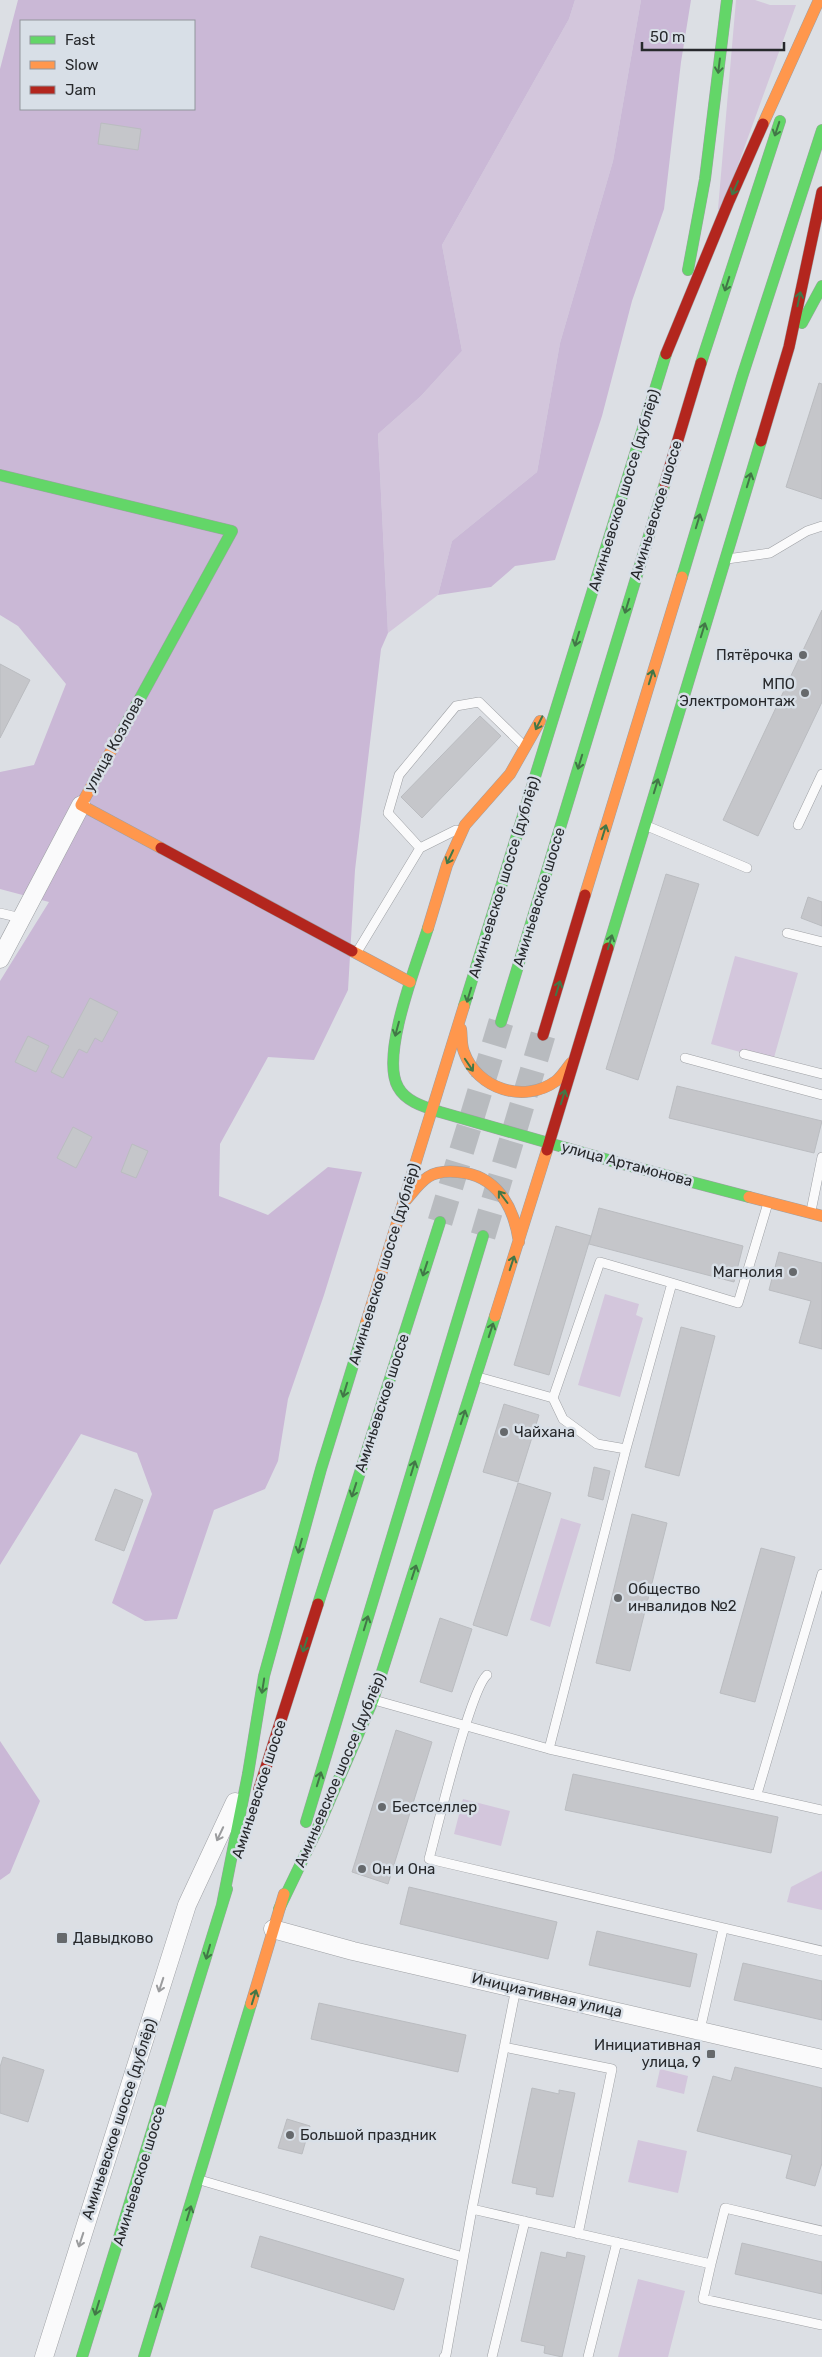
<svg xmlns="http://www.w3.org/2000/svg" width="822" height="2357" viewBox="0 0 822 2357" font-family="Rubik,sans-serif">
	<rect width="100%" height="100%" fill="#dcdfe4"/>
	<path fill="#d3c6dc" d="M575,0H641L613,161L560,343L537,472L452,541L438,595L388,633L378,434L421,396L462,351L442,245L569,19Z
		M736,0H755L770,5H796L721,212L718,209Z
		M735,956L798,973L773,1061L711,1044Z
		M605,1294L639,1304L636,1315L643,1318L620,1397L578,1385Z
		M561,1518L581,1524L550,1627L530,1620Z
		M463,1799L510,1811L501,1846L454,1834Z
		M822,1871V1910L787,1902L791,1887Z
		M660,2069L688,2076L684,2094L656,2087Z
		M638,2140L687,2151L678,2193L628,2182Z
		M638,2279L685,2291L668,2357H618Z"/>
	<path fill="#cab8d6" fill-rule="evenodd" d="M18,0H575L569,19L442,245L462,351L421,396L378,434L388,633L381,649L355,870L348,990L314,1060L268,1057L220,1144L219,1196L268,1215L328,1167L362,1172L324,1295L288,1399L278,1461L265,1489L214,1510L177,1619L145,1621L112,1603L152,1494L137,1453L81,1434L0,1565V981L49,902L0,889V772L34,765L66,684L18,626L0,615V69ZM21,21H194V109H21Z
		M641,0H691L681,62L664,209L632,301L602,416L555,560L515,566L491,587L438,595L452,541L537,472L560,343L613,161Z
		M0,1741L40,1801L10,1873L0,1880Z"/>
	<path fill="#c5c6ca" stroke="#babcc0" d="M101,123L141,129L138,150L98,144Z
		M819,383L822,384V499L786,487Z
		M822,610V702L758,836L723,820Z
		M0,664L30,680L0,738Z
		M480,716L501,736L422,818L401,797Z
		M666,874L699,884L638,1080L606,1069Z
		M808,897L822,902V926L801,918Z
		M90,998L118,1012L102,1042L95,1038L87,1053L79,1049L63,1078L51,1072Z
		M28,1036L49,1046L36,1072L15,1062Z
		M677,1086L822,1121L814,1153L669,1118Z
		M73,1127L92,1137L76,1168L57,1158Z
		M132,1144L148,1151L136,1178L121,1172Z
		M599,1208L743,1246L734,1282L589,1244Z
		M556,1226L591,1236L549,1375L514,1365Z
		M779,1252L822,1263V1349L799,1343L811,1301L769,1290Z
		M681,1327L715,1336L679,1476L645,1467Z
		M504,1404L539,1415L518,1482L483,1472Z
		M594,1467L610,1471L603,1500L588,1496Z
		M518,1483L551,1493L507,1636L473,1625Z
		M115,1489L143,1500L124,1551L95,1540Z
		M632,1514L667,1523L630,1671L596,1663Z
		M761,1548L795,1557L755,1702L720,1693Z
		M440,1618L472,1629L452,1692L420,1682Z
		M396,1730L432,1742L388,1884L352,1872Z
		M573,1774L778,1817L771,1853L565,1810Z
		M409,1887L557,1922L548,1959L400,1924Z
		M597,1931L697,1954L690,1987L589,1965Z
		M743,1963L822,1981V2020L734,2000Z
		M319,2003L466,2035L458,2072L311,2039Z
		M3,2057L44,2070L28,2122L0,2113V2067Z
		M735,2067L822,2088V2163L815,2186L786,2178L792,2155L697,2131L713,2076L731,2081Z
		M532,2088L559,2094V2090L575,2093L553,2197L536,2194L537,2188L512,2183Z
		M287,2119L310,2126L302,2154L278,2148Z
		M260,2236L404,2279L394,2310L251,2267Z
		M742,2243L822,2262V2294L735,2274Z
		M541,2252L566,2258L567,2252L585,2256L562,2357L544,2353L545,2346L521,2341Z"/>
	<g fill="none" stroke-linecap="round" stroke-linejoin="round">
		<path stroke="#b8bbbf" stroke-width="25" stroke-dasharray="25 12" stroke-linecap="butt" d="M440,1222L501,1022
			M483,1236L543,1035"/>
		<g stroke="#9ea0a4" stroke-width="10">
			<path id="lane" d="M727,559L770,553L807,531L822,526
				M798,825L822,774
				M647,826L747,868
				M420,848L388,813L399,775L456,706L479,702L524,746
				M0,913L21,918
				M787,933L822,942
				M357,952L420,848L456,830
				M744,1054L822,1074
				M685,1058L822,1095
				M811,1211L822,1157
				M478,1377L553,1398L563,1419L597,1444L626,1449
				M553,1398L600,1262L672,1283
				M487,1675C470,1690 437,1829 429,1859L822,1951
				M374,1700L549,1749L626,1449L672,1283L738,1303L768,1203
				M549,1749L822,1810
				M757,1794L822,1574
				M700,2030L723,1929
				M504,2047L612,2069L578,2234
				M200,2180L463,2257
				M472,2209L711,2264L703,2299L822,2325
				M711,2264L725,2208L822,2231
				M444,2357L446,2355L472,2209L516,1988
				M492,2357L525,2221
				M588,2357L617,2242"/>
		</g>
		<g stroke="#9ea0a4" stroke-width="19">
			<path id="street" d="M0,959L81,805
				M273,1929L353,1951L822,2059
				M44,2357L187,1905L235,1802"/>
		</g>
		<g stroke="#9ea0a4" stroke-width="12">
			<path id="fast" d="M688,270L705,179L727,0
				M802,323L822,286
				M701,363L780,121
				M0,475L232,531L121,733
				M682,577L742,377L822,130
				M428,928C417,963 380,1056 398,1087C406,1102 425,1107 440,1112L619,1163L749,1197
				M608,948L761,441
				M464,1006L666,354
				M501,1022L665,483
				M318,1604L440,1222
				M306,1822L483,1236
				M222,1905L248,1774L264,1676L321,1469L366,1323
				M279,1909L316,1832L373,1700L495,1316
				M82,2357L227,1889
				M144,2357L251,2004"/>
		</g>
		<g stroke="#9ea0a4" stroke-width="12">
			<path id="slow" d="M763,124L819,0
				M121,733L81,805L161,848
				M585,895L682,577
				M428,928L447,865L465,825L510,774L540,721
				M352,951L410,982
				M461,1029C462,1036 461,1045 464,1052C477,1089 524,1104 556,1081C562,1076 566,1069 571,1063
				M749,1197L822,1216
				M406,1200C413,1192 419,1183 428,1177C436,1172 448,1171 458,1172C497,1175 514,1207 519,1242
				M495,1316L547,1150
				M366,1323L464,1006
				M251,2004L284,1894"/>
		</g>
		<g stroke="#9ea0a4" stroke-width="12">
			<path id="jam" d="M666,354L729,201L763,124
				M761,441L789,347L822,192
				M665,483L701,363
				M161,848L352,951
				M543,1035L585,895
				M547,1150L608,948
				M259,1789L318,1604"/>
		</g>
		<use href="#lane" stroke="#fafafb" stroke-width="9"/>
		<use href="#street" stroke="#fafafb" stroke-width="18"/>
		<use href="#fast" stroke="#63d668" stroke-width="11"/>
		<use href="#slow" stroke="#ff974d" stroke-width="11"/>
		<use href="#jam" stroke="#b3261e" stroke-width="11"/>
	</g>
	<defs><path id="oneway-shaft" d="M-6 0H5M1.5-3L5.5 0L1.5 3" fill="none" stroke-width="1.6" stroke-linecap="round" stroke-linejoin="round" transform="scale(1.25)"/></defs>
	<g stroke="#427747">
		<use href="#oneway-shaft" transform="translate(719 66) rotate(97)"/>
		<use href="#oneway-shaft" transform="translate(777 129) rotate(108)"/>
		<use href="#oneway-shaft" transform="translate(735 188) rotate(114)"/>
		<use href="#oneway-shaft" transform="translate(727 284) rotate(108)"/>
		<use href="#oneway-shaft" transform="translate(799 299) rotate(-78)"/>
		<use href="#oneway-shaft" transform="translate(749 480) rotate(-73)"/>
		<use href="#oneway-shaft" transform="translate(698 521) rotate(-73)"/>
		<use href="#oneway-shaft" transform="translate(627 606) rotate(107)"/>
		<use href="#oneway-shaft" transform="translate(703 630) rotate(-73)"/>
		<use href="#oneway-shaft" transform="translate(577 639) rotate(107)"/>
		<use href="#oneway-shaft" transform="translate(651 677) rotate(-73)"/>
		<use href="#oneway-shaft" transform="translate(539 723) rotate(117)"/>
		<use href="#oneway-shaft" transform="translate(580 762) rotate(107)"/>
		<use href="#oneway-shaft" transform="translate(656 786) rotate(-73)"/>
		<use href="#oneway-shaft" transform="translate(604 832) rotate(-73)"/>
		<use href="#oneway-shaft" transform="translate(450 857) rotate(115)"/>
		<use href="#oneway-shaft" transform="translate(610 942) rotate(-73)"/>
		<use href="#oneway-shaft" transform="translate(558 988) rotate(-73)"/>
		<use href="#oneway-shaft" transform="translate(469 995) rotate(107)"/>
		<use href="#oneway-shaft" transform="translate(397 1029) rotate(105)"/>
		<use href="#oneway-shaft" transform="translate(469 1065) rotate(56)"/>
		<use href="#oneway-shaft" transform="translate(563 1097) rotate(-73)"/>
		<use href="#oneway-shaft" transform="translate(503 1197) rotate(-127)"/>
		<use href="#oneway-shaft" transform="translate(512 1263) rotate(-72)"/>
		<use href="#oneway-shaft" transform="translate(425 1269) rotate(108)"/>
		<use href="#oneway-shaft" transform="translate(491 1330) rotate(-72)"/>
		<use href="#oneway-shaft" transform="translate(345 1390) rotate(107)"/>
		<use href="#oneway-shaft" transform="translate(463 1417) rotate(-72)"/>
		<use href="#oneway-shaft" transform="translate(413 1468) rotate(-73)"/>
		<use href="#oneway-shaft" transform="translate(354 1490) rotate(108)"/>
		<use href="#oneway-shaft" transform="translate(300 1546) rotate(105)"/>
		<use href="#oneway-shaft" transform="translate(414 1572) rotate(-72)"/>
		<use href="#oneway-shaft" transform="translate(366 1623) rotate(-73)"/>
		<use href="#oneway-shaft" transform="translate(305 1645) rotate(108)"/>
		<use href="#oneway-shaft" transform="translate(263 1686) rotate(99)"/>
		<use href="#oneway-shaft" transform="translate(319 1779) rotate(-73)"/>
		<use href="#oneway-shaft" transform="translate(208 1952) rotate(106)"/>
		<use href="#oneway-shaft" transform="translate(254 1997) rotate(-73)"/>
		<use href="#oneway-shaft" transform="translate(189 2213) rotate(-73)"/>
		<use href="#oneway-shaft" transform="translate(97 2308) rotate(107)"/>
		<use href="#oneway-shaft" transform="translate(158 2310) rotate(-73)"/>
	</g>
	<g stroke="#9b9c9e">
		<use href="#oneway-shaft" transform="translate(220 1834) rotate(115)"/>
		<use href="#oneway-shaft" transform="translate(161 1985) rotate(108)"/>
		<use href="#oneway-shaft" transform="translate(81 2240) rotate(108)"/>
	</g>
	<g fill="#66696c" stroke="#d8dfe7" stroke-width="2">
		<circle cx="803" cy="655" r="5"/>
		<circle cx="805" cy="693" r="5"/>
		<circle cx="793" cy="1272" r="5"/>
		<circle cx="504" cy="1432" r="5"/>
		<circle cx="618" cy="1598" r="5"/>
		<circle cx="382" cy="1807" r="5"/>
		<circle cx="362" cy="1869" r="5"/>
		<rect x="56" y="1932" width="12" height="12" rx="2.5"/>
		<rect x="706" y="2049" width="10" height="10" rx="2.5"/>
		<circle cx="290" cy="2135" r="5"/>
	</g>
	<g text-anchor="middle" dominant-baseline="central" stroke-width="5" stroke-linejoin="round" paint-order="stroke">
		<g font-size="15" fill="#27292c" stroke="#d8dfe7">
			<text transform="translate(624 490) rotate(-73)">Аминьевское шоссе (дублёр)</text>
			<text transform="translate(656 510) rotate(-73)">Аминьевское шоссе</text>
			<text transform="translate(114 744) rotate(-61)">улица Козлова</text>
			<text transform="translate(504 877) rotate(-73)">Аминьевское шоссе (дублёр)</text>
			<text transform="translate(539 897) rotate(-73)">Аминьевское шоссе</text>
			<text transform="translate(627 1164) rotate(15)">улица Артамонова</text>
			<text transform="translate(384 1264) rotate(-73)">Аминьевское шоссе (дублёр)</text>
			<text transform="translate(382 1403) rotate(-72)">Аминьевское шоссе</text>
			<text transform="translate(340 1770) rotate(-67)">Аминьевское шоссе (дублёр)</text>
			<text transform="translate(259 1789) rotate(-72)">Аминьевское шоссе</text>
			<text transform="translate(547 1995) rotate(13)">Инициативная улица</text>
			<text transform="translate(119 2119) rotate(-72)">Аминьевское шоссе (дублёр)</text>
			<text transform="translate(139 2176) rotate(-73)">Аминьевское шоссе</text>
		</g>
		<g font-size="15" fill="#27292c" stroke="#d8dfe7" text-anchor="start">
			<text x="793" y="655" text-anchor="end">Пятёрочка</text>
			<text x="795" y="684" text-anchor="end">МПО<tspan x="795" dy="17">Электромонтаж</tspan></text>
			<text x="783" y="1272" text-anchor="end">Магнолия</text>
			<text x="514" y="1432">Чайхана</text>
			<text x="628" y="1589">Общество<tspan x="628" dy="17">инвалидов №2</tspan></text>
			<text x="392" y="1807">Бестселлер</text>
			<text x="372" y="1869">Он и Она</text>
			<text x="73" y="1938">Давыдково</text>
			<text x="701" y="2045" text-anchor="end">Инициативная<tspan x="701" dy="17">улица, 9</tspan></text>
			<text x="300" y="2135">Большой праздник</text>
		</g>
	</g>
	<rect x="20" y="20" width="175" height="90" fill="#d8dfe7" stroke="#91969c"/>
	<rect x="30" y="36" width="25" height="8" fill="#63d668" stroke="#91969c"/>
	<text x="65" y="45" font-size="15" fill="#27292c">Fast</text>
	<rect x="30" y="61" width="25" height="8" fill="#ff974d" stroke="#91969c"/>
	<text x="65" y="70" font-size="15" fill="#27292c">Slow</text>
	<rect x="30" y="86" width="25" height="8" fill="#b3261e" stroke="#91969c"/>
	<text x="65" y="95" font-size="15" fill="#27292c">Jam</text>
	<path d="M642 42v8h142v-8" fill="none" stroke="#27292c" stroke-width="2.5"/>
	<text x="650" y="42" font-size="15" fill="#27292c" stroke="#d8dfe7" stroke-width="4" paint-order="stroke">50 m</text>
</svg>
